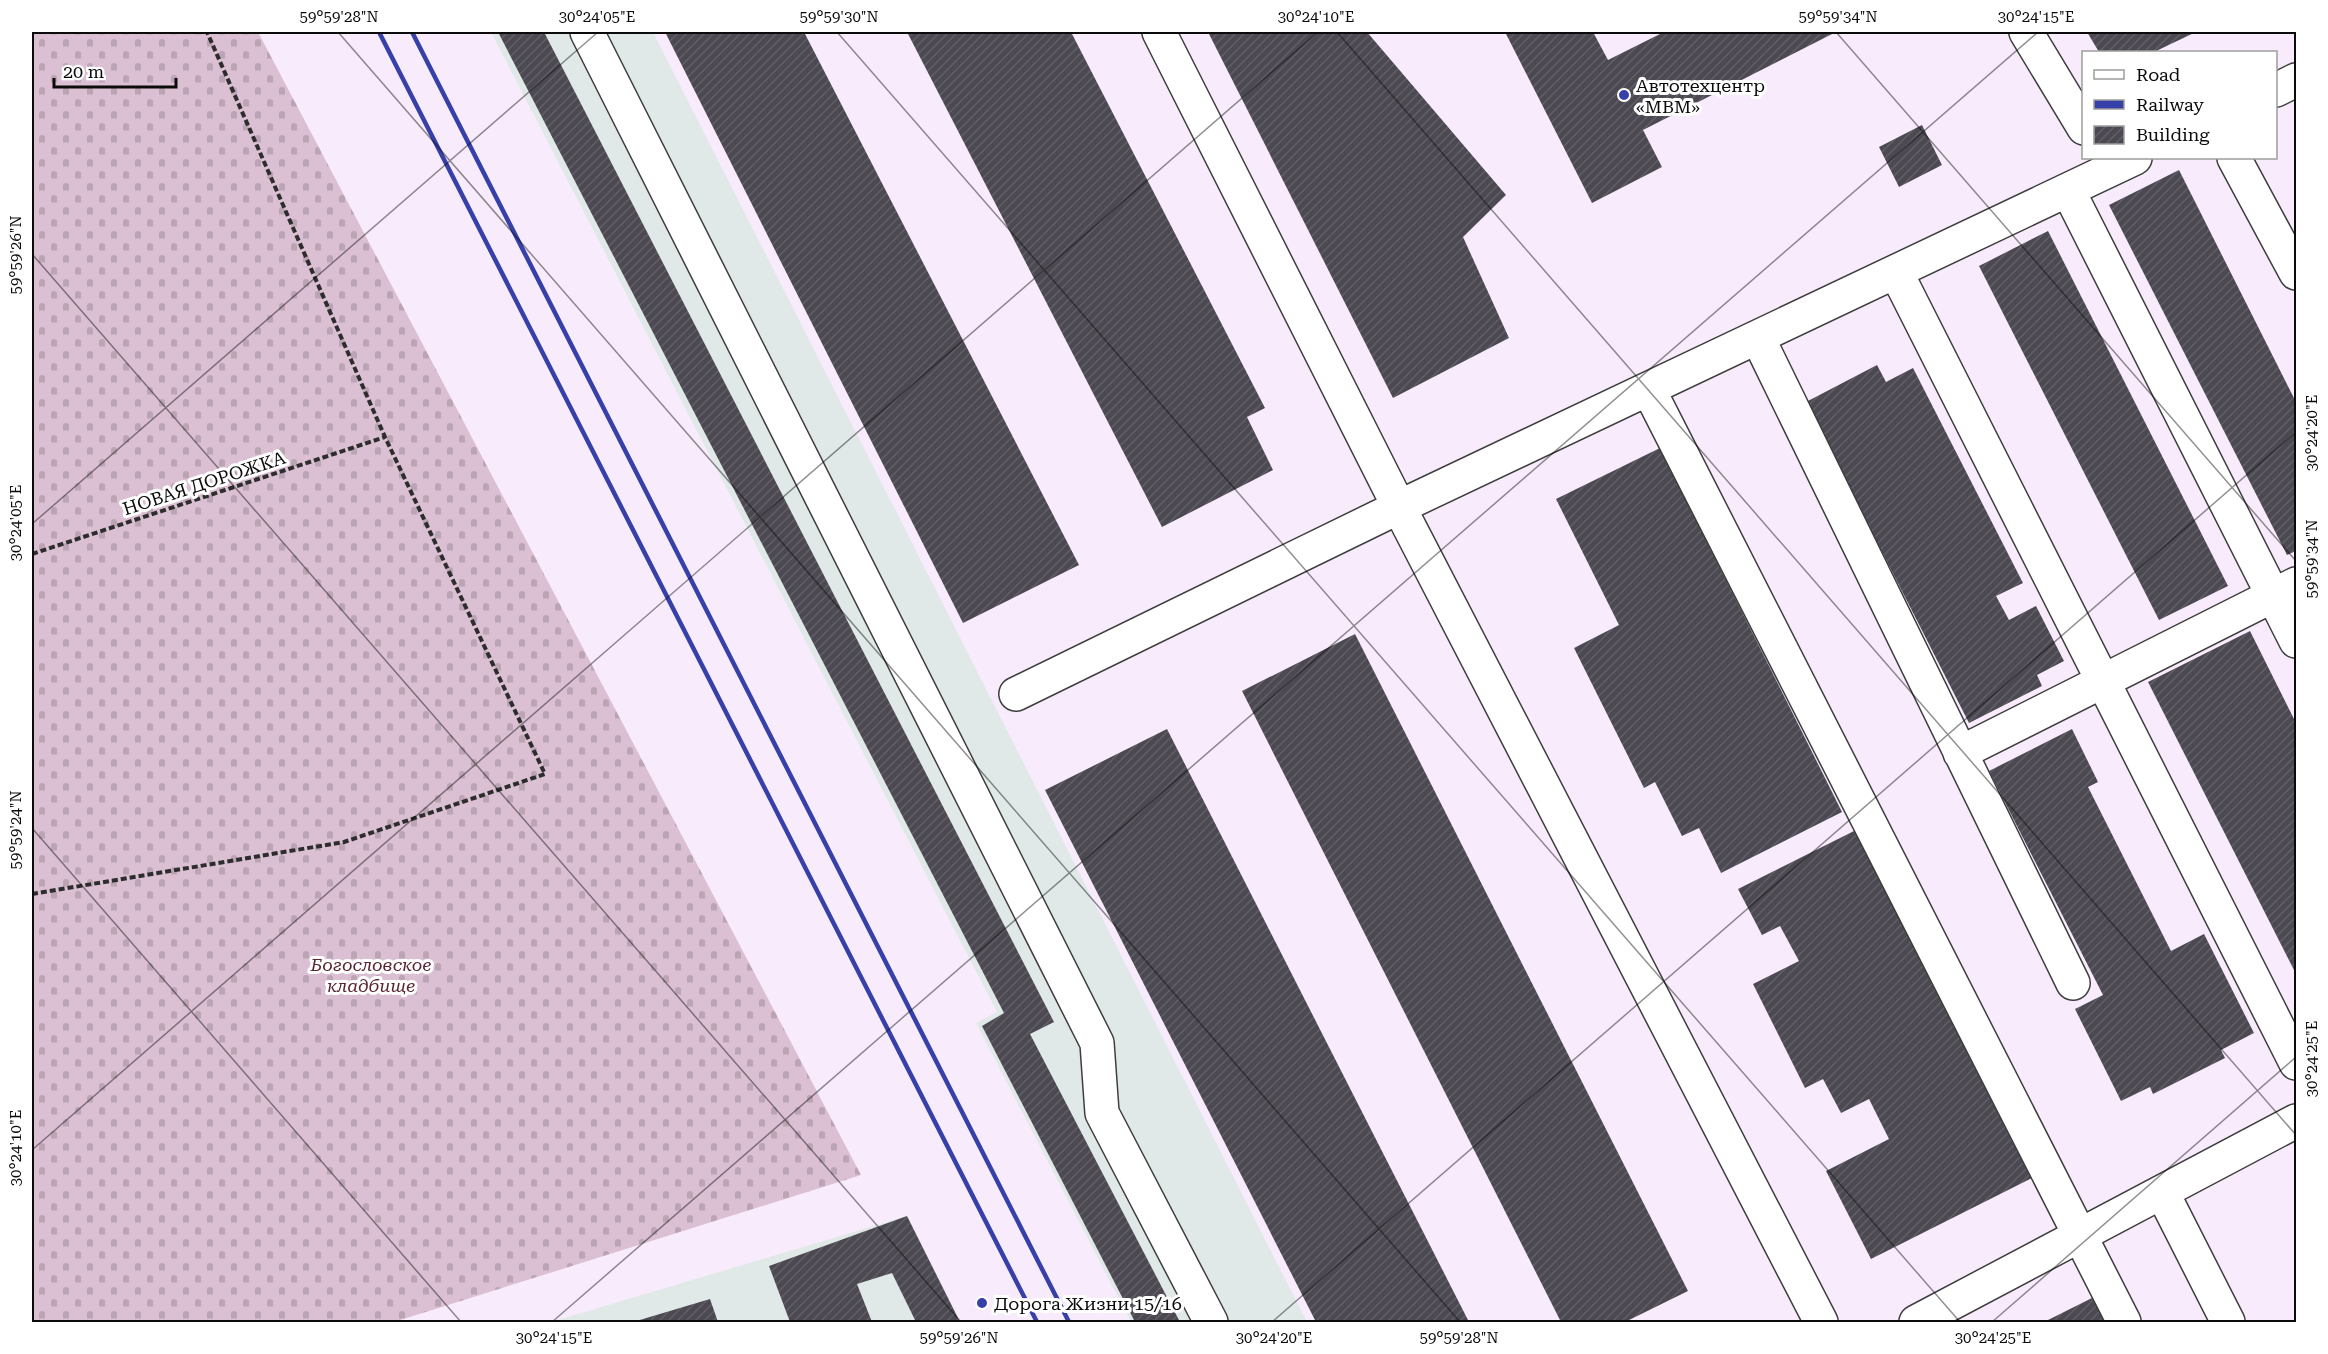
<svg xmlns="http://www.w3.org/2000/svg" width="2328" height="1354" viewBox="0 0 2328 1354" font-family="'Roboto Serif',serif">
	<defs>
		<pattern id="cemetery-stones" width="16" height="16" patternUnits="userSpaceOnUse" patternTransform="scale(1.5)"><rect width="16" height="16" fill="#dbc0d3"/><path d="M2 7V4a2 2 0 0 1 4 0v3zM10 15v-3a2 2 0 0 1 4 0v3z" fill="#bba4b4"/></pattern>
		<pattern id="building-hatch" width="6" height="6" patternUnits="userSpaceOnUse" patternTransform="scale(1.5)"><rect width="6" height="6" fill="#4c4952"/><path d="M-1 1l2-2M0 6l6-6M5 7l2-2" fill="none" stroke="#615f66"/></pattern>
	</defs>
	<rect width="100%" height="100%" fill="#f8ecfc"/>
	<path fill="#e0e9e8" d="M491,32H653L1307,1322H1131L976,1023L997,1012Z
		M907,1216L960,1322H551Z"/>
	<path fill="url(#cemetery-stones)" d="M32,32H258L861,1175L394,1322H32Z"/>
	<path fill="url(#building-hatch)" d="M498,32H544L1054,1022L1030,1034L1180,1322H1135L982,1026L1004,1013Z
		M665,32H804L1079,565L963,623Z
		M907,32H1071L1265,408L1247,417L1273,470L1162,527Z
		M1208,32H1367L1506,195L1463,237L1509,338L1393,398Z
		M1505,32H1593L1608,60L1664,32H1836L1643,130L1662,167L1592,203Z
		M2087,32H2196L2154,52H2099Z
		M1922,125L1942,165L1899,187L1879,147Z
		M2179,170L2296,402V551L2287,555L2109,205Z
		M2048,231L2228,586L2159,620L1979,266Z
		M1877,365L1886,382L1913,368L2023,583L1996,596L2009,620L2036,606L2064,661L2037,675L2042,686L1969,723L1806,402Z
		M1660,448L1842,812L1721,873L1699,828L1682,836L1655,782L1644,788L1574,648L1619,625L1556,499Z
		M2250,631L2296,723V974L2148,682Z
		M1355,634L1688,1291L1625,1322H1561L1242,691Z
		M1167,729L1469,1322H1316L1045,790Z
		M2072,729L2098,782L2088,787L2171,951L2204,934L2254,1033L2221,1050L2225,1058L2153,1094L2150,1087L2121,1101L2075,1009L2103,995L1989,771Z
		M1860,828L2036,1176L1871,1259L1826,1171L1889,1139L1869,1099L1841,1113L1823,1079L1805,1088L1753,984L1799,961L1780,926L1762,935L1738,889Z
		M907,1216L960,1322H916L892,1273L857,1284L872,1322H790L769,1266Z
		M2096,1296L2110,1322H2044Z
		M710,1299L718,1322H633Z"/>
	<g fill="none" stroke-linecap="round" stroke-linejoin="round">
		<g stroke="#3e3e3e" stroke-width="36">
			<path id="minor" d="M587,32L1097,1043L1102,1113L1211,1322
				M1159,32L1399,507L1821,1322
				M2026,32L2084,128
				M2276,90L2296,80
				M2234,158L2296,273
				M2068,190L2296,641
				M1896,272L2296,1063
				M1758,338L2073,983
				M1649,390L2124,1322
				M1016,694L1399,507L2135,158
				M1960,753L2296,584
				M2162,1192L2228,1322
				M1916,1322L2296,1121"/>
		</g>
		<path stroke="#2d2d2d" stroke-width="4" stroke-dasharray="6 3" stroke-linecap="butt" d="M32,554L385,437
			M32,894L344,842L545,774L385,437L207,32"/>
		<use href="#minor" stroke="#fff" stroke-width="33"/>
		<path stroke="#3640a8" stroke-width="4.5" d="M379,32L1037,1322
			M412,32L1069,1322"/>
	</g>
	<path fill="none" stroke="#0b0b0b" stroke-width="1.5" stroke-opacity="0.45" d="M338,32L1460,1322M837,32L1960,1322M1337,32L2296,1135M1836,32L2296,561M32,254L961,1322M32,524L598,32M32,828L461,1322M32,1150L1318,32M552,1322L2038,32M1272,1322L2296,432M1992,1322L2296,1057"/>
	<g fill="#3640a8" stroke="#fff" stroke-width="2">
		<circle cx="1624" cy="95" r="6"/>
		<circle cx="982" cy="1303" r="6"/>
	</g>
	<g text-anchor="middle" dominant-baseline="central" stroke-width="6" stroke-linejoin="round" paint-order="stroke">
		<g font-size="18" fill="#0b0b0b" stroke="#fff" text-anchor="start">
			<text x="1636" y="85">Автотехцентр<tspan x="1636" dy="21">«МВМ»</tspan></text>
			<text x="994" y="1303">Дорога Жизни 15/16</text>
		</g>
		<g font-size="18" fill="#0b0b0b" stroke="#fff">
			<text transform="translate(204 483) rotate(-18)">НОВАЯ ДОРОЖКА</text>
		</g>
		<g font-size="18" font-style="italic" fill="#592532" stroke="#fff">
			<text x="371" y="964">Богословское<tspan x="371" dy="21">кладбище</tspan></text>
		</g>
	</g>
	<rect width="2328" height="1354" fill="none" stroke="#ffffff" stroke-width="66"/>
	<rect x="2082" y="51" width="195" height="108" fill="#ffffff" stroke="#9d9d9d" stroke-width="1.5"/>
	<rect x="2094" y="70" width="30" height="9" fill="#ffffff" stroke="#9d9d9d" stroke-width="1.5"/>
	<text x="2136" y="81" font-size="18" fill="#0b0b0b">Road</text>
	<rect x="2094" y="100" width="30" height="9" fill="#3640a8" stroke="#9d9d9d" stroke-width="1.5"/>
	<text x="2136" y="111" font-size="18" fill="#0b0b0b">Railway</text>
	<rect x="2094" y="126" width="30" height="18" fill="url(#building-hatch)" stroke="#9d9d9d" stroke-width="1.5"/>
	<text x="2136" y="141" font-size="18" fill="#0b0b0b">Building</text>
	<path d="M54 78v9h122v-9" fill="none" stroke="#0b0b0b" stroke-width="3"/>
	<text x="63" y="78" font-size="18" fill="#0b0b0b" stroke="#ffffff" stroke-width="4.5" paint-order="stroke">20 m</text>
	<rect x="33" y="33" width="2262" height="1288" fill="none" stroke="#0b0b0b" stroke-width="2"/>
	<g font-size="15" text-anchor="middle" fill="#0b0b0b">
		<text x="339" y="22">59°59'28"N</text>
		<text x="597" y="22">30°24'05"E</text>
		<text x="839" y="22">59°59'30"N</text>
		<text x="1316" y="22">30°24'10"E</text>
		<text x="1838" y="22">59°59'34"N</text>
		<text x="2036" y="22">30°24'15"E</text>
		<text transform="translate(16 255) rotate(-90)" y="5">59°59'26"N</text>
		<text transform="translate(2312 433) rotate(-90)" y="5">30°24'20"E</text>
		<text transform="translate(16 523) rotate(-90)" y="5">30°24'05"E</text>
		<text transform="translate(2312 559) rotate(-90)" y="5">59°59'34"N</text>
		<text transform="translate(16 830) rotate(-90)" y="5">59°59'24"N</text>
		<text transform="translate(2312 1059) rotate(-90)" y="5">30°24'25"E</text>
		<text transform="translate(16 1148) rotate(-90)" y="5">30°24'10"E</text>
		<text x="554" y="1343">30°24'15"E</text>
		<text x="959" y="1343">59°59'26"N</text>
		<text x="1274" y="1343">30°24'20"E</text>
		<text x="1459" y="1343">59°59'28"N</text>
		<text x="1993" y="1343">30°24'25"E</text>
	</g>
</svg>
